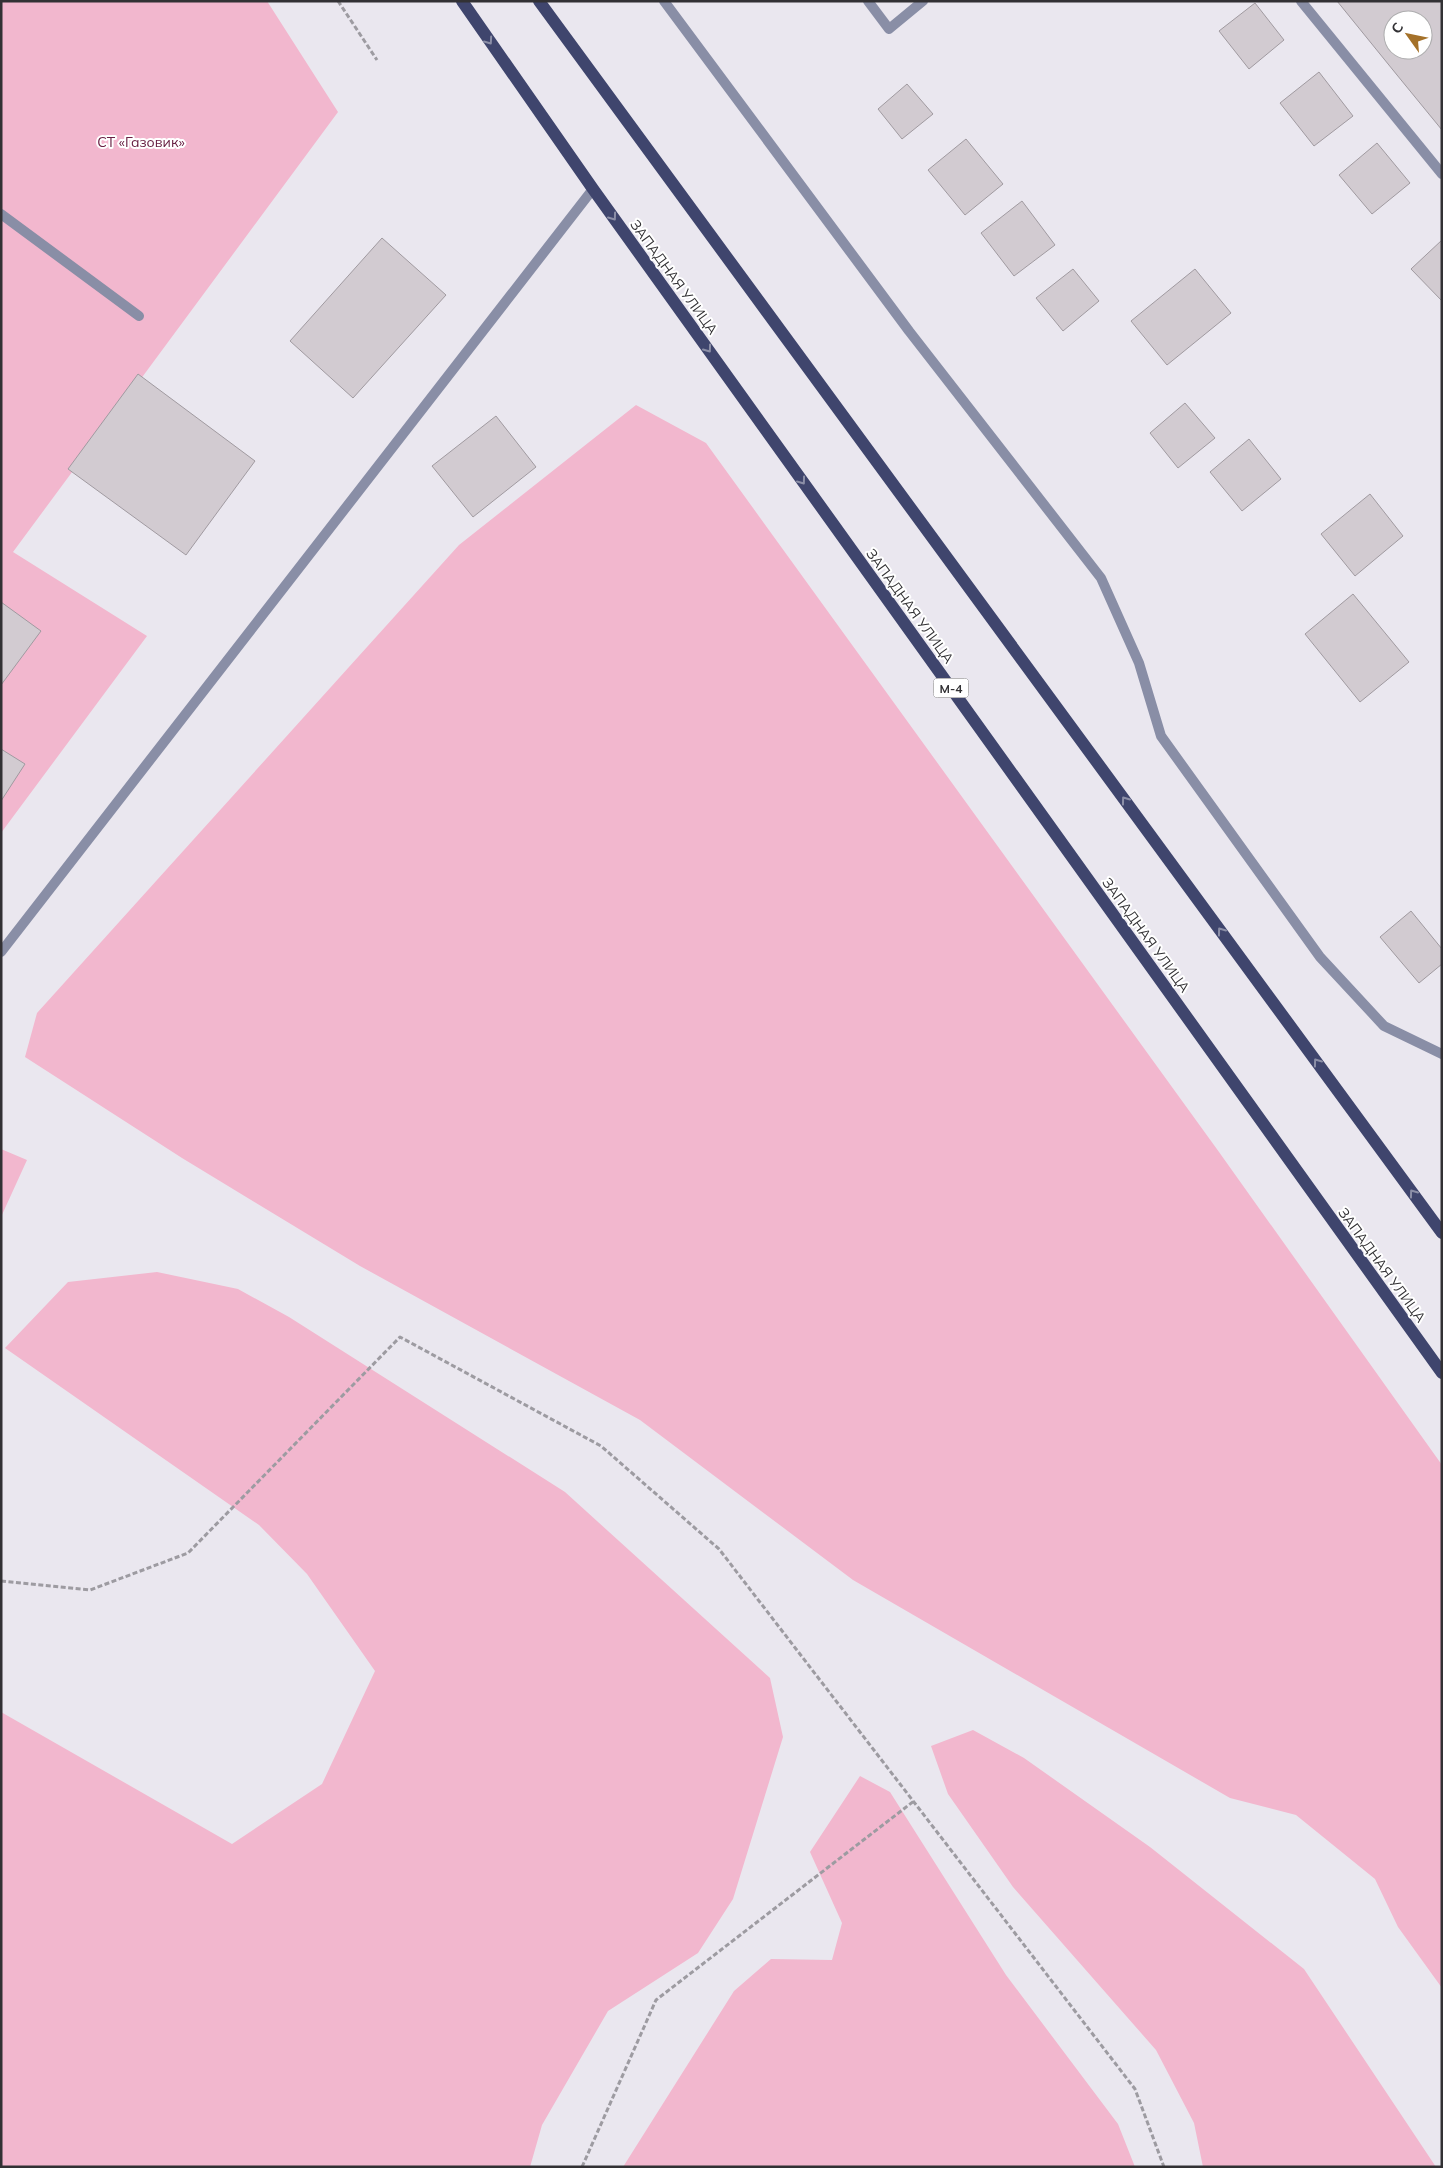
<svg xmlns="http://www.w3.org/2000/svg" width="1443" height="2168" viewBox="0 0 1443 2168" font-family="Mulish,sans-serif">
	<rect width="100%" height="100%" fill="#eae7ef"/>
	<path fill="#f2b7ce" d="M1,1H267L338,112L13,552L147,636L1,833Z
		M636,405L706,443L1219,1152L1442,1465V1988L1398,1927L1375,1879L1296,1815L1230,1798L853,1580L640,1420L360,1266L182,1158L25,1057L37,1013L459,545Z
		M1,1149L27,1160L1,1217Z
		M157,1272L238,1289L289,1317L565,1492L770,1678L783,1737L733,1899L698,1953L608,2011L542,2125L530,2167H1V1712L232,1844L322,1784L375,1671L307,1574L259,1525L5,1348L68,1282Z
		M973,1730L1024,1758L1150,1847L1304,1969L1436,2167H1203L1194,2123L1156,2050L1013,1887L948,1794L931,1746Z
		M860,1776L890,1792L1006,1975L1118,2124L1135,2167H623L734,1991L771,1959L832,1960L842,1923L810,1852Z"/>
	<path fill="#d2cbd1" stroke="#a09aa0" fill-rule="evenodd" d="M1337,1H1442V130L1397,75ZM1393,20H1423V50H1393Z
		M1255,3L1284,40L1249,69L1219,31Z
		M1319,72L1353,116L1314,146L1280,103Z
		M907,84L933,114L902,139L878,109Z
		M966,139L1003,184L965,215L928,170Z
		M1377,143L1410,183L1372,214L1339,175Z
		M1022,201L1055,245L1014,276L981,233Z
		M382,238L446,295L353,398L290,341Z
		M1442,240V301L1411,269Z
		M1073,269L1099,301L1063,331L1036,298Z
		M1195,269L1231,313L1167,365L1131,321Z
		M138,374L255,461L186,555L68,469Z
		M1185,403L1215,438L1178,468L1150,433Z
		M496,416L536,467L473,517L432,466Z
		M1249,439L1281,479L1242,511L1210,472Z
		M1370,494L1403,536L1355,576L1321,534Z
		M1353,594L1409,662L1360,702L1305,634Z
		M1,602L41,631L1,685Z
		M1,749L25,764L1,801Z
		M1411,911L1442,949V964L1419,983L1380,937Z"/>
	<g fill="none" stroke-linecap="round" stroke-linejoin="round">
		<path stroke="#9d9ba1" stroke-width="3" stroke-dasharray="5 2.5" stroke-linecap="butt" d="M338,1L377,60
			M1,1581L90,1590L188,1553L400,1337L601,1446L719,1549L1135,2089L1164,2167
			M582,2167L656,2000L914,1801"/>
		<path stroke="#898ea6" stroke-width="10" d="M1,214L139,316"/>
		<path stroke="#898ea6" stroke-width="10" d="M664,1L909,331L1101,578L1139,663L1161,736L1320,957L1384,1026L1442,1054
			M868,1L889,29L923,1
			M1301,1L1442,174
			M1,952L593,189"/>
		<path stroke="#3f456d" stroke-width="12" d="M462,1L593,189L1442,1373
			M539,1L1442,1233"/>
	</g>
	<defs><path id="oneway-chevron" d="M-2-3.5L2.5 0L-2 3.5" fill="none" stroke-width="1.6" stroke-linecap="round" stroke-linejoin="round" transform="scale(1.25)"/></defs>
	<g stroke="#8c8fa7">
		<use href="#oneway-chevron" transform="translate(489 41) rotate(55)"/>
		<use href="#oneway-chevron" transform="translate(613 217) rotate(54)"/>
		<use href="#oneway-chevron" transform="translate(708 349) rotate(54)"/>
		<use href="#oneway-chevron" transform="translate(802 481) rotate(54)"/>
		<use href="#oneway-chevron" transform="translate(1125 800) rotate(-126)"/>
		<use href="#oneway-chevron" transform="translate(1221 931) rotate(-126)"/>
		<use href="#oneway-chevron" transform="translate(1317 1062) rotate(-126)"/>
		<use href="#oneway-chevron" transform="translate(1413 1193) rotate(-126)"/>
	</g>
	<g text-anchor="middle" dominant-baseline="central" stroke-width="4" stroke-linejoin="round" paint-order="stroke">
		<rect fill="#fff" stroke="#706f71" stroke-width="1" x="933.5" y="678.5" width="35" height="19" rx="4"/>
		<g font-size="12" font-weight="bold" fill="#323134">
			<text x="951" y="688">М-4</text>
		</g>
		<g font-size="14" fill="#682043" stroke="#fff">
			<text x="141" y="142">СТ «Газовик»</text>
		</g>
		<g font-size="14" fill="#323134" stroke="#fff">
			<text transform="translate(674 277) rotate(54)">ЗАПАДНАЯ УЛИЦА</text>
			<text transform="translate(910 606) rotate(54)">ЗАПАДНАЯ УЛИЦА</text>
			<text transform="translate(1146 935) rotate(54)">ЗАПАДНАЯ УЛИЦА</text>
			<text transform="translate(1382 1265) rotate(54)">ЗАПАДНАЯ УЛИЦА</text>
		</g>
	</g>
	<rect width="1443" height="2168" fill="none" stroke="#323134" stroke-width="5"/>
	<g transform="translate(1408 35) rotate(303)"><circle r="24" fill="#ffffff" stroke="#adadae"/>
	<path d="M0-4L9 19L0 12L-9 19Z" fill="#a47129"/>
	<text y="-8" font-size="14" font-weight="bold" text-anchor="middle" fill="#323134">С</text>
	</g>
</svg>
